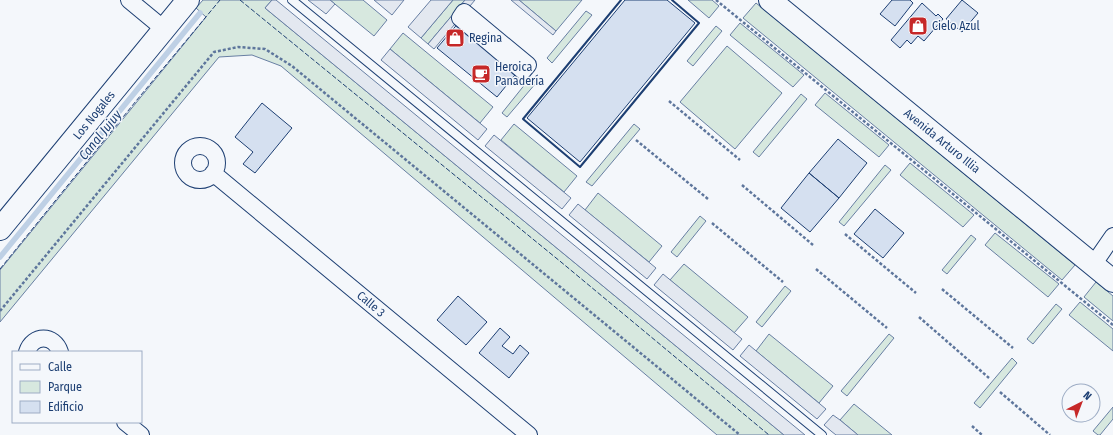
<svg xmlns="http://www.w3.org/2000/svg" width="1113" height="435" viewBox="0 0 1113 435" font-family="'Fira Sans Condensed',sans-serif">
	<rect width="100%" height="100%" fill="#f4f7fb"/>
	<path fill="#d7e8df" stroke="#687fa3" d="M203,0H272L265,8L784,435H717L281,66L252,55L219,57L0,322V270L206,17L196,8Z
		M330,0H363L387,20L374,36Z
		M453,0H465L428,44L421,38Z
		M519,0H582L556,31Z
		M688,0H712L719,6L709,18Z
		M756,3L1075,265L1062,280L743,18Z
		M586,11L592,15L552,63L547,58Z
		M740,23L804,75L793,87L730,35Z
		M716,26L722,31L693,66L687,61Z
		M403,33L493,107L480,123L390,49Z
		M727,46L782,93L735,149L680,102Z
		M530,78L536,83L507,117L502,113Z
		M825,93L889,145L879,157L815,105Z
		M801,94L807,99L759,157L753,152Z
		M514,124L577,176L564,192L501,140Z
		M634,124L640,129L592,186L586,182Z
		M910,163L974,215L963,227L900,175Z
		M885,165L891,170L844,226L839,222Z
		M598,193L662,246L649,262L585,210Z
		M700,216L706,221L677,257L671,252Z
		M995,233L1059,284L1048,297L985,245Z
		M971,235L976,239L947,274L942,270Z
		M684,264L748,317L734,333L670,280Z
		M1096,282L1113,296V321L1084,297Z
		M785,286L791,291L762,327L756,322Z
		M1080,302L1113,329V351L1069,315Z
		M1056,304L1062,309L1033,344L1027,339Z
		M769,334L833,386L819,403L756,351Z
		M889,334L894,338L847,396L841,391Z
		M1012,358L1017,363L980,408L974,403Z
		M854,404L892,435H858L840,420Z
		M1113,407V419L1100,435H1098L1093,431Z"/>
	<path fill="#e3e8f0" stroke="#687fa3" d="M272,0H276L805,435H784L265,8Z
		M308,0H330L335,4L326,14Z
		M374,0H404L392,15Z
		M431,0H453L421,38L408,27Z
		M465,0H475L434,49L428,44Z
		M511,0H519L556,31L553,35Z
		M390,49L487,129L478,140L381,60Z
		M494,135L571,198L562,209L485,146Z
		M578,204L656,268L647,279L569,215Z
		M663,274L742,339L733,350L654,285Z
		M749,345L826,409L817,419L740,356Z
		M833,415L840,420L858,435H836L831,431L824,425Z"/>
	<g fill="none" stroke-linecap="round" stroke-linejoin="round">
		<path stroke="#bed0e5" stroke-width="5.5" d="M0,257L200,13"/>
	</g>
	<path fill="#d5e0f0" stroke="#1d3f73" d="M625,0H667L695,23L580,162L527,118Z
		M892,0H910L913,3L895,26L880,14Z
		M962,0L978,13L962,32L946,19Z
		M922,3L936,16L938,14L943,19L924,41L918,36L911,44L907,40L900,48L891,40Z
		M460,21L519,70L497,97L437,48Z
		M262,103L292,128L255,173L243,164L253,152L235,137Z
		M838,139L867,163L839,198L809,173Z
		M809,173L839,198L810,232L781,208Z
		M875,209L904,233L883,258L854,234Z
		M458,296L487,322L466,345L437,320Z
		M500,328L510,337L502,346L513,354L520,345L529,353L509,378L479,353Z"/>
	<g fill="none" stroke-linecap="round" stroke-linejoin="round">
		<g stroke="#1d3f73" stroke-width="10">
			<path id="lane" d="M292,0L822,435"/>
		</g>
		<g stroke="#1d3f73" stroke-width="18">
			<path id="street" d="M129,0L164,29
				M464,12L528,65L523,71L460,18Z
				M183 163a17 17 0 1 1 34 0a17 17 0 1 1-34 0Z
				M213,173L529,435
				M1093,265L1113,236
				M27,352C33,334 54,334 60,352
				M125,422L141,435"/>
		</g>
		<g stroke="#1d3f73" stroke-width="24">
			<path id="secondary" d="M770,0L1113,281
				M0,229L188,0"/>
		</g>
		<path stroke="#5e769c" stroke-width="2.5" stroke-dasharray="3 2" stroke-linecap="butt" d="M716,0L1113,325
			M669,101L740,160
			M636,140L708,199
			M742,185L813,245
			M712,223L783,282
			M845,234L916,293
			M816,269L887,328
			M942,289L1013,348
			M0,311L214,52L238,47L265,49L292,66L740,435
			M919,317L989,378
			M1000,392L1050,435
			M972,426L982,435"/>
		<use href="#lane" stroke="#f4f7fb" stroke-width="8"/>
		<use href="#street" stroke="#f4f7fb" stroke-width="16"/>
		<use href="#secondary" stroke="#f4f7fb" stroke-width="22"/>
		<path stroke="#1d3f73" stroke-width="1" stroke-dasharray="5 2" stroke-linecap="butt" d="M240,0L561,262L769,435
			M0,269L136,101L220,0"/>
		<path stroke="#1d3f73" stroke-width="2" d="M621,0L523,119L580,167L699,23L672,0"/>
	</g>
	<defs>
		<g id="shop-square" transform="scale(1)"><rect x="-9" y="-9" width="18" height="18" rx="4" fill="#c62828" stroke="#f4f7fb"/><path d="M-5-2.5h2.3a2.7 3.5 0 0 1 5.4 0H5L5.5 6h-11ZM-1.5-2.5h3a1.5 2.3 0 0 0-3 0Z" fill="#fff"/></g>
		<g id="cafe-square" transform="scale(1)"><rect x="-9" y="-9" width="18" height="18" rx="4" fill="#c62828" stroke="#f4f7fb"/><path d="M-5.5-4.5H6V0H3Q3 3.5 0 3.5H-2.5Q-5.5 3.5-5.5 0ZM3-3.2v2h1.7v-2ZM-6 4.5H4V6H-6Z" fill="#fff"/></g>
	</defs>
	<g fill-rule="evenodd">
		<use href="#shop-square" x="918" y="26"/>
		<use href="#shop-square" x="455" y="38"/>
		<use href="#cafe-square" x="481" y="74"/>
	</g>
	<g text-anchor="middle" dominant-baseline="central" stroke-width="3" stroke-linejoin="round" paint-order="stroke">
		<g font-size="12" fill="#1d3f73" stroke="#f4f7fb" text-anchor="start">
			<text x="932" y="26">Cielo Azul</text>
			<text x="469" y="38">Regina</text>
			<text x="495" y="67">Heroica<tspan x="495" dy="14">Panadería</tspan></text>
		</g>
		<g font-size="12" fill="#1d3f73" stroke="#f4f7fb">
			<text transform="translate(94 115) rotate(-51)">Los Nogales</text>
			<text transform="translate(942 141) rotate(39)">Avenida Arturo Illia</text>
			<text transform="translate(371 304) rotate(40)">Calle 3</text>
		</g>
		<g font-size="13" font-style="italic" fill="#1d3f73" stroke="#f4f7fb">
			<text transform="translate(100 135) rotate(-51)">Canal Jujuy</text>
		</g>
	</g>
	<rect x="12" y="351" width="130" height="72" fill="#f4f7fb" stroke="#9eadc5"/>
	<rect x="20" y="364" width="20" height="6" fill="#f4f7fb" stroke="#9eadc5"/>
	<text x="48" y="371" font-size="12" fill="#1d3f73">Calle</text>
	<rect x="20" y="381" width="20" height="12" fill="#d7e8df" stroke="#9eadc5"/>
	<text x="48" y="391" font-size="12" fill="#1d3f73">Parque</text>
	<rect x="20" y="401" width="20" height="12" fill="#d5e0f0" stroke="#9eadc5"/>
	<text x="48" y="411" font-size="12" fill="#1d3f73">Edificio</text>
	<g transform="translate(1081 403) rotate(42)"><circle r="19" fill="#f4f7fb" stroke="#9eadc5"/>
	<path d="M0-3L7 15L0 10L-7 15Z" fill="#c62828"/>
	<text y="-6" font-size="11" font-weight="bold" text-anchor="middle" fill="#1d3f73">N</text>
	</g>
</svg>
